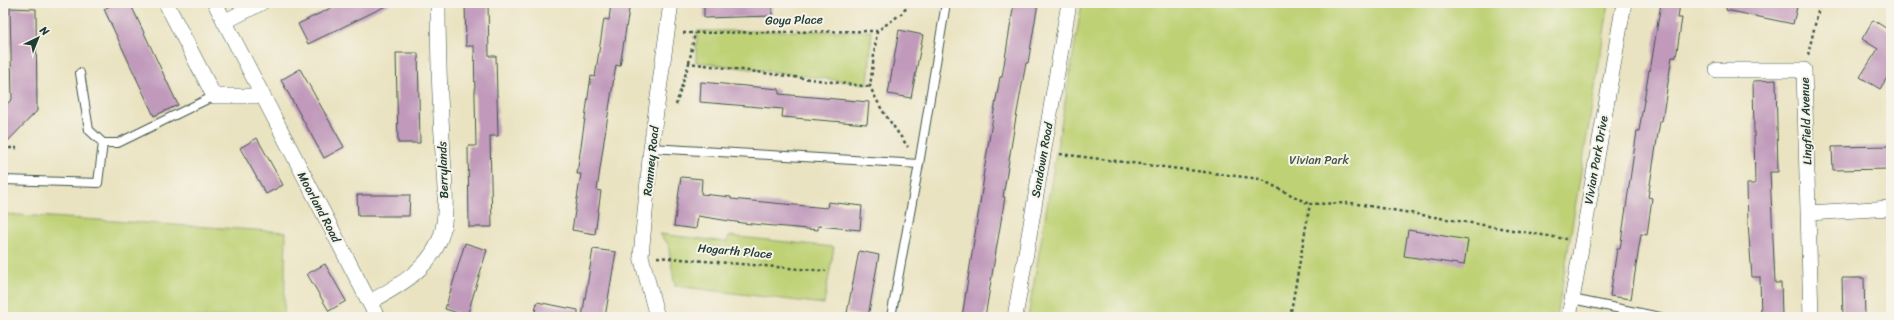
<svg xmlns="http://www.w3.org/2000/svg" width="1894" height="320" viewBox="0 0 1894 320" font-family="Sriracha,sans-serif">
	<rect width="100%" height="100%" fill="#f7f3e8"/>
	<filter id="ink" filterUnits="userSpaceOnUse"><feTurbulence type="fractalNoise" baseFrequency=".025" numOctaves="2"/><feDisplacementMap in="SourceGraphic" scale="8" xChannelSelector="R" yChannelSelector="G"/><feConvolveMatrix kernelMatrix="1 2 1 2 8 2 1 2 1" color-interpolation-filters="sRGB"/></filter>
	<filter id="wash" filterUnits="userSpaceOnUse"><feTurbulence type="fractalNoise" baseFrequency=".012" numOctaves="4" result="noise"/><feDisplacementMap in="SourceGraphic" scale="16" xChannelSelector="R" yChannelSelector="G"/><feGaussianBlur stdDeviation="0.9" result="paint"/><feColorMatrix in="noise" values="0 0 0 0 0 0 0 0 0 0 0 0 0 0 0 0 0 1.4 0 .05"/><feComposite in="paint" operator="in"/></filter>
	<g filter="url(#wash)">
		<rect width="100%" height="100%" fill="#eae3c1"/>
		<path fill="#bed174" stroke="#6e8754" d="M1082,3H1609L1557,317H1028Z
			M697,31H872L868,84L696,62Z
			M3,214L286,232L284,317H3Z
			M659,234L727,242L729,236L834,247L824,304L675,286L668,244Z"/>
		<g id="blocks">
			<path fill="#c099bb" d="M116,3H130L178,105L154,116L104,9Z
				M341,3H392L308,44L298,24Z
				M465,3H488L489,56H496L498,136H490L492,227H469L468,146H476L474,46H466Z
				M611,3H630L620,66L616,65L605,134L597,190L601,191L595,234L572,230L581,174H577L591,76L595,77L604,19L609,20Z
				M704,3H772V16L704,18Z
				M1014,3H1038L1028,63H1026L1015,123L1003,197H1005L985,317H962L984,177H983L990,134L1000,77H1002Z
				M1661,3H1680L1678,18H1682L1676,57H1672L1662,121H1660L1648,197L1652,198L1647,235L1641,234L1631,299L1610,296L1617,249H1620L1637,131H1639L1649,70L1650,71Z
				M1727,3H1798L1793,24L1726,10Z
				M10,8L36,9L37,111L3,146V108L12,99Z
				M1873,20L1889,30L1891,28V71L1880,89L1860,77L1878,49L1862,39Z
				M899,30L923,35L911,98L888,94Z
				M396,53H418L420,143H398Z
				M300,69L344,147L324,158L281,80Z
				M1776,80L1778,172H1770L1775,283H1781L1782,317H1761L1760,277H1752L1748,223L1747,184H1755L1753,81Z
				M701,82L779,89V94L869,102L867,124L782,117L783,109L700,102Z
				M257,138L283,185L266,194L240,148Z
				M1891,146V169L1833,170L1832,147Z
				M681,177L702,179L701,194L731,197V199L827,208L828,202L862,206L860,230L818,226V230L742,223L698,216L696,229L674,226Z
				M357,195H410L409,216H358Z
				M1408,230L1468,240L1464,265L1404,256Z
				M465,243L487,250L467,316L445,309Z
				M593,249L616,252L605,317H582Z
				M859,251L879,255L868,317L847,313Z
				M325,264L346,301L329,311L307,274Z
				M1842,278H1864L1865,317H1843Z
				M537,302L578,310V317H534Z"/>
		</g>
	</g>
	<g filter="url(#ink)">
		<use href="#blocks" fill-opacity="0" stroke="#3d5649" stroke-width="1"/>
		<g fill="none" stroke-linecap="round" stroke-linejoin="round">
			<g stroke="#3d5649" stroke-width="10">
				<path id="lane" d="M80,73L89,130L103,143H118L214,96
					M651,148L919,164
					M3,180L98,183L103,143
					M1572,299L1660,317
					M891,317L919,164L946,3"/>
			</g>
			<g stroke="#3d5649" stroke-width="16">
				<path id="street" d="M166,3L214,96H261
					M215,3L377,317
					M224,22L261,3
					M1717,70H1804L1811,317
					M1808,213L1891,208
					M370,302C397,287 428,270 440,239C449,217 444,178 443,154C440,104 438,54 438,3
					M657,317L641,256L651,148L671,3
					M1015,317L1069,3
					M1569,317L1624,3"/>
			</g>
			<path stroke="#3d5649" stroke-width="2.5" stroke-dasharray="3 3" stroke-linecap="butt" d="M877,31L870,87L882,110L908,147
				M683,33L877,31L901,14L911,3
				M1808,55L1820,3
				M689,63L695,33
				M676,105L689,63L870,87
				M3,148H17
				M1060,154L1260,179L1309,204
				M657,257L826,271
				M1290,317L1310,204L1351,203L1566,239"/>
			<use href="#lane" stroke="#fff" stroke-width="8"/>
			<use href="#street" stroke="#fff" stroke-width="15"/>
		</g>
	</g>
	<g text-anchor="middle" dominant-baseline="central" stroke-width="4" stroke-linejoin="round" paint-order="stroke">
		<g font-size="12" fill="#1f3d34" stroke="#f7f3e8">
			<text transform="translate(794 20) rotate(-1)">Goya Place</text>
			<text transform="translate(1806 121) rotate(-92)">Lingfield Avenue</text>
			<text transform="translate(1042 160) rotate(-80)">Sandown Road</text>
			<text transform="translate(1596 160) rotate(-80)">Vivian Park Drive</text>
			<text transform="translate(651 161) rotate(-84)">Romney Road</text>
			<text transform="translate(443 170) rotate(-92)">Berrylands</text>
			<text transform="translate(319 207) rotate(62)">Moorland Road</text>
			<text transform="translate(735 251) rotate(5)">Hogarth Place</text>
		</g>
		<g font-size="12" fill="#3f5b41" stroke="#f7f3e8">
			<text x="1319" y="160">Vivian Park</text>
		</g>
	</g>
	<rect width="1894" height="320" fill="none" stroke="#f7f3e8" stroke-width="16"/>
	<g transform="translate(38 38) rotate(43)" stroke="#f7f3e8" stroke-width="3" paint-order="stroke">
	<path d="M0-3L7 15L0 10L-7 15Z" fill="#1f3d34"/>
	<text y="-6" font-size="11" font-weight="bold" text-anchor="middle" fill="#1f3d34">N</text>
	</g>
</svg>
